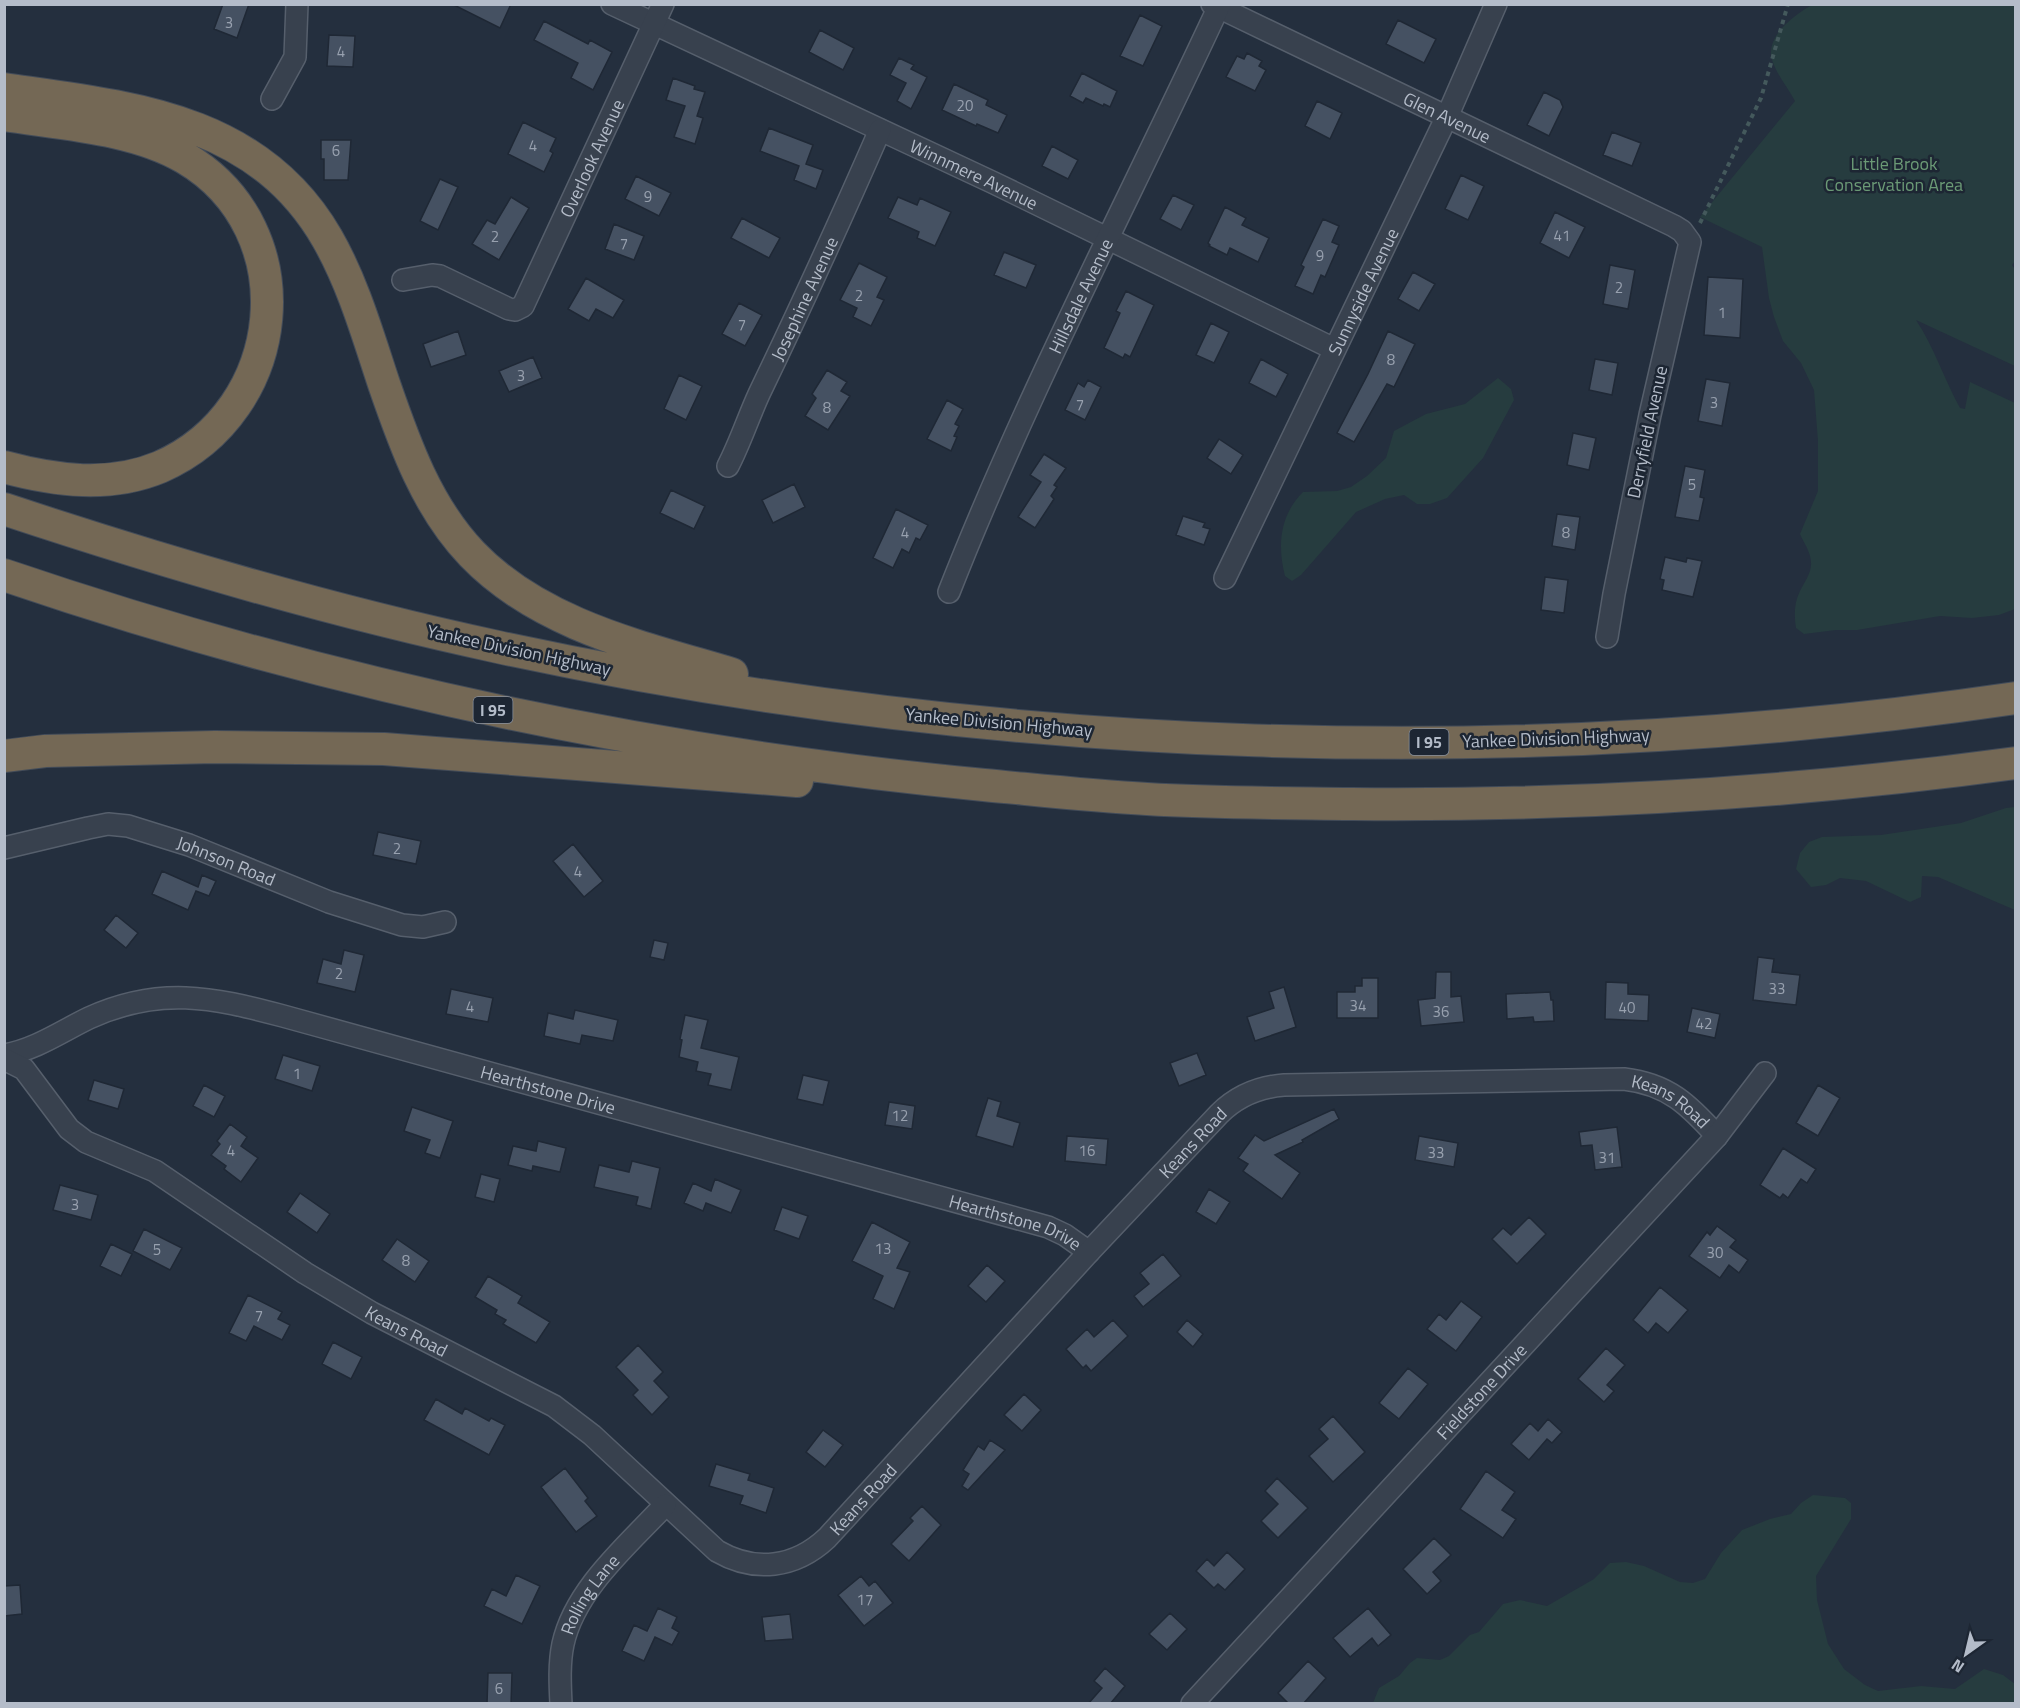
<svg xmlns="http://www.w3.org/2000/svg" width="2020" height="1708" viewBox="0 0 2020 1708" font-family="'Titillium Web',sans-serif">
	<rect width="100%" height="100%" fill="#242f3e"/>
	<path fill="#263c3f" d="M1814,4L2015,5L2016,260L2012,265L2016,271L2015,366L1916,320C1934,347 1944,379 1960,408L1965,409L1970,382L2015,403V609L1999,615L1972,618L1940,616L1857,630H1836L1804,634L1796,628C1794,615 1794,603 1800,591C1806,579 1814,570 1810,556C1808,548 1803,541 1800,534L1818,491V441L1814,390L1801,363L1783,341L1774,317L1769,298L1762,247L1700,217L1795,101C1788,88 1777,75 1772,60C1765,36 1795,14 1814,4Z
		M1498,378L1511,389L1514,400L1483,458L1447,498L1430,504H1417L1404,495L1385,499L1356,512L1301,575L1292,581L1285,576C1277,545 1280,515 1303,492L1337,491L1351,487L1367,476L1386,458L1394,431L1426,414L1465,404Z
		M2015,807V910L1938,877L1922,876L1921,897L1910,902L1866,881L1840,878L1826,885L1811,887L1796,869L1800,853L1809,842L1822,837L1881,835L1961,823L2006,808Z
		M1813,1495L1845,1498L1851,1503V1519L1816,1576L1817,1600L1828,1644L1844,1669L1865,1685L1878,1691L1921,1686L1955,1689L1984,1669L2003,1675L2015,1684V1703H1373L1379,1688L1399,1676L1410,1663L1417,1658L1440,1660L1449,1656L1470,1635L1479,1632L1503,1604L1520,1600L1547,1606L1594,1579L1610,1563L1626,1562L1644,1566L1680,1582L1693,1583L1705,1579L1721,1553L1742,1530L1770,1519L1791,1514L1801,1503Z"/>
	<path fill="#455162" stroke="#1f2835" stroke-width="1.5" d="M223,4H249L237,38L214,29Z
		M452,4H511L500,28Z
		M1140,15L1162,26L1143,66L1120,56Z
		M1398,20L1436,39L1424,63L1386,44Z
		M544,21L588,44L590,40L612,52L593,90L571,78L578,63L534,40Z
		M820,30L854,48L843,70L809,52Z
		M329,35L355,36L353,67L327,66Z
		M1247,53L1262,61L1259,66L1266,70L1255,91L1226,77L1237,56L1244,59Z
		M899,58L914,65L911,69L927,77L911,109L897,101L906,83L890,75Z
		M1082,73L1117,91L1110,107L1104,104L1103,106L1086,98L1083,103L1070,96Z
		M673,78L695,86L694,89L705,92L697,116L703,118L695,144L674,137L685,106L666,100Z
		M954,84L988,100L986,105L1007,115L998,133L977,124L976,126L942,110Z
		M1544,92L1560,100L1563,107L1549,136L1527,125Z
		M1317,101L1342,113L1330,139L1305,126Z
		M523,122L556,138L550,151L553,153L544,172L508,154Z
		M769,128L813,145L806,164L823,170L816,189L794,180L799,166L760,151Z
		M1612,132L1641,143L1632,166L1603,155Z
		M321,140H351L348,180H324V159H321Z
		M1052,146L1078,160L1068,179L1042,166Z
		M1461,175L1484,186L1468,220L1445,209Z
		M636,176L671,193L659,216L625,199Z
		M440,179L458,187L438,230L420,221Z
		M1173,195L1194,205L1181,230L1160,219Z
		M511,197L529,208L499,260L472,244L487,220L495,224Z
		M898,197L917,205L920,198L951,212L935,246L917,238L919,232L888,218Z
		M1225,207L1246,218L1242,225L1269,238L1258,262L1230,248L1227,255L1209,246L1210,245L1208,243Z
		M1555,212L1585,227L1569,258L1540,243Z
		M742,218L780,238L769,258L731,238Z
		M1323,219L1339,226L1332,242L1339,245L1325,277L1321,275L1313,294L1295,286L1304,267L1301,265Z
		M614,224L644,236L634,260L605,249Z
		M1004,252L1036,265L1026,288L994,275Z
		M859,263L887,277L877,297L884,300L871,326L853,317L857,308L840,300Z
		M1610,265L1635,270L1628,309L1603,304Z
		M1413,272L1435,284L1419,311L1398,299Z
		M1708,277L1743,279L1740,338L1704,335Z
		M586,278L624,300L613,318L596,309L589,321L568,309Z
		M1126,291L1154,305L1130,357L1125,354L1123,358L1104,348L1120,313L1116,311Z
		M739,303L762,315L745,346L722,334Z
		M1211,323L1229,332L1214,363L1196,355Z
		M458,331L466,355L431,367L423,344Z
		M1388,331L1415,344L1394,387L1387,384L1354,442L1337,433L1368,374Z
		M533,357L542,378L509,392L499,371Z
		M1261,359L1288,374L1276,397L1249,383Z
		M1595,359L1618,363L1612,395L1589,390Z
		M827,370L847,382L841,391L850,396L828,430L805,416L816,398L812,394Z
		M679,375L702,386L686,420L664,409Z
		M1706,379L1730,383L1722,426L1698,421Z
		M1088,380L1101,387L1085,420L1065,410L1078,383L1084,387Z
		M947,400L963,409L955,424L959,426L954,436L957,437L951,451L927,439Z
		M1573,433L1596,438L1589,470L1567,465Z
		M1219,439L1243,455L1231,474L1207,458Z
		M1044,454L1066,468L1054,485L1057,487L1051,496L1054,499L1035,528L1018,517L1041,482L1030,475Z
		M1685,466L1705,470L1700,497L1704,498L1699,521L1675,517Z
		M794,484L805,507L773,523L762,500Z
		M671,490L705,506L694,529L660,513Z
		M896,509L928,525L920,540L916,538L909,553L902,549L893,568L873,558Z
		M1557,514L1580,517L1575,550L1552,546Z
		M1183,516L1205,523L1203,527L1210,529L1204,545L1176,535Z
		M1665,557L1686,562L1687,558L1702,561L1693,597L1662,590L1664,580L1660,579Z
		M1545,577L1568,580L1564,613L1541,610Z
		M378,832L421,841L416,864L373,855Z
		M573,844L603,881L584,897L553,861Z
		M162,871L198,887L202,875L216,881L209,896L196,891L188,910L152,894Z
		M116,915L138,933L126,948L104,930Z
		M654,940L668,943L664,960L650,957Z
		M344,950L364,955L355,992L317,983L323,959L341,964Z
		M1758,957L1774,959L1772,972L1800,975L1796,1005L1753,1000Z
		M1436,972H1451V997L1461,996L1464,1022L1421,1026L1418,1000L1435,998Z
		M1362,978H1378V1018H1337V992H1355V986H1362Z
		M1606,982L1628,983V994L1649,995L1648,1021L1605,1019Z
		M1284,987L1296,1027L1255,1041L1247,1017L1274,1008L1269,992Z
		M451,989L493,998L488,1022L446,1014Z
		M1550,992L1551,1000H1553L1554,1021L1534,1022L1533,1017L1507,1019L1506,994Z
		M1692,1008L1720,1014L1715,1038L1687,1032Z
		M575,1010L618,1020L613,1041L582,1035L580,1044L544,1036L548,1013L573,1019Z
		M685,1015L708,1020L701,1048L739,1057L731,1090L708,1085L711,1074L696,1071L698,1062L679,1057L682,1040L680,1039Z
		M1197,1053L1206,1075L1179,1086L1170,1063Z
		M283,1055L320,1066L312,1091L275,1079Z
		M803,1075L829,1081L823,1105L797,1099Z
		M94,1080L124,1089L118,1109L88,1100Z
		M204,1085L225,1096L214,1117L193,1106Z
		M1818,1085L1840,1098L1818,1136L1796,1123Z
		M988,1098L1001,1102L997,1116L1020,1123L1013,1147L976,1136Z
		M889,1102L915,1106L912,1129L885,1125Z
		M412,1107L453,1121L440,1158L425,1153L430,1140L404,1131Z
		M1334,1109L1339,1119L1302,1140L1303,1142L1275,1155L1300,1173L1282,1199L1243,1171L1248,1164L1238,1158L1255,1135L1264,1141Z
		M230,1124L247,1137L241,1146L258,1158L241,1182L224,1169L226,1166L211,1155L220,1144L217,1141Z
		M1617,1127L1622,1167L1595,1170L1592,1145L1581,1146L1579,1132Z
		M1067,1136L1108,1139L1106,1165L1065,1161Z
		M1419,1136L1458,1143L1454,1167L1415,1160Z
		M538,1141L566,1148L560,1172L533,1166L532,1171L508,1165L513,1146L536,1151Z
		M1783,1148L1816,1169L1807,1183L1801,1179L1788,1198L1783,1194L1780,1198L1760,1185Z
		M632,1161L660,1168L651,1209L636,1205L638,1197L594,1187L599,1165L629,1172Z
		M481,1174L500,1179L494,1202L475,1197Z
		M715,1179L741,1190L731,1213L706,1203L703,1211L684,1203L693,1183L711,1191Z
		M60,1185L98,1195L91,1220L53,1210Z
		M1209,1189L1230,1202L1216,1224L1196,1212Z
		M300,1193L330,1214L317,1233L287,1212Z
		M782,1207L808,1216L799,1239L774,1230Z
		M1529,1217L1546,1234L1517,1264L1492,1239L1503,1228L1511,1235Z
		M872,1222L910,1242L897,1268L910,1272L894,1309L873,1299L883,1276L852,1261Z
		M1717,1226L1736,1240L1730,1247L1748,1260L1739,1273L1729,1265L1720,1278L1689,1256L1707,1232L1710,1235Z
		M144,1229L182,1248L170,1270L133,1251Z
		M397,1239L429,1261L415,1282L382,1260Z
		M111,1244L132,1254L121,1276L100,1266Z
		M1163,1254L1181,1276L1143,1307L1134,1296L1149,1284L1140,1273Z
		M987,1265L1005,1281L986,1302L968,1286Z
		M488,1276L522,1296L518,1303L550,1322L536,1343L503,1324L506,1320L495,1314L497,1310L475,1297Z
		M1660,1287L1688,1310L1668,1333L1656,1323L1648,1333L1633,1320Z
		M248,1295L282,1312L278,1319L290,1325L282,1340L254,1326L246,1341L229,1333Z
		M1461,1301L1482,1317L1456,1351L1427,1329L1439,1314L1446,1320Z
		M1113,1320L1128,1336L1091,1371L1086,1365L1083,1368L1066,1349L1087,1329L1094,1337Z
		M1187,1320L1203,1334L1193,1347L1177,1332Z
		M333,1342L362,1357L351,1379L322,1364Z
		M638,1345L663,1372L654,1381L669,1397L652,1415L633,1395L638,1390L616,1367Z
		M1606,1348L1625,1365L1607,1385L1614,1391L1604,1402L1578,1379Z
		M1408,1368L1428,1384L1399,1419L1379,1403Z
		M1024,1394L1041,1410L1022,1431L1004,1415Z
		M436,1399L462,1414L465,1408L489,1421L491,1418L505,1425L489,1455L424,1420Z
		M1333,1416L1365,1452L1333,1482L1309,1456L1328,1439L1319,1429Z
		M1548,1419L1562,1432L1552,1443L1547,1439L1529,1460L1511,1444L1530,1423L1538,1431Z
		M823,1430L843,1445L825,1467L806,1452Z
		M990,1440L1005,1450L968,1490L962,1486L969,1474L963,1470L978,1446L984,1450Z
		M716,1464L750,1474L748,1480L774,1488L766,1513L740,1504L743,1496L709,1486Z
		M565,1468L588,1498L585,1501L597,1516L576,1532L541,1487Z
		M1486,1471L1515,1492L1502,1510L1516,1519L1503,1538L1460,1509Z
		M1277,1478L1308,1508L1278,1538L1261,1521L1278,1504L1265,1491Z
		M922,1506L941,1525L909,1561L891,1544L913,1521L910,1518Z
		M1434,1538L1451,1555L1433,1572L1441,1581L1427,1594L1403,1569Z
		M1227,1552L1245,1569L1225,1590L1218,1584L1214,1588L1196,1571L1207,1559L1214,1566Z
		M516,1575L540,1586L522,1624L484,1606L492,1589L506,1596Z
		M861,1576L869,1586L875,1581L893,1603L864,1626L838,1595Z
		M20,1585L22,1614L4,1616V1586Z
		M658,1608L677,1617L672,1628L679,1632L672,1645L655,1637L644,1661L622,1651L634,1625L647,1631Z
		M1368,1608L1391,1635L1378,1646L1372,1638L1350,1657L1333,1638Z
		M1170,1613L1187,1629L1167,1650L1149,1634Z
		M790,1614L793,1639L765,1641L762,1617Z
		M1308,1661L1326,1678L1303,1704H1289L1278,1693Z
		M1105,1668L1125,1686L1110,1704H1088L1102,1688L1094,1681Z
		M488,1673H512L511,1704H487Z"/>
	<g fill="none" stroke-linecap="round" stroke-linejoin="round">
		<g stroke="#565f6c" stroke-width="24">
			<g id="minor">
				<path id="s1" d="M612,4L994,183L1334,349"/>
				<path id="s2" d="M1212,4L1674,226L1682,231L1690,242L1650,415L1614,594L1607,637"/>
				<path d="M272,99L295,57L297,4"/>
				<path id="s3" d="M403,280L432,275L440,276L509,309L515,310L523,306L663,4"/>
				<path id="s4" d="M728,466C740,443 748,418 759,394C801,307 841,219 880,130"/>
				<path id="s5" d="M1225,578L1450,110L1496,4"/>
				<path id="s6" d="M949,592C1028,391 1129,200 1220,4"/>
				<path id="s7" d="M4,848L88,828L108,824L128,826L189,845L329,902L402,925L423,927L445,922"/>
				<path id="s8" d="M4,1055C35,1050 62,1031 89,1018C159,986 212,997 283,1016L1048,1227L1065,1235L1089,1252"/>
				<path id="s9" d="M4,1059L24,1069L69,1129L86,1142L155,1171L305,1273L372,1313L554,1406L592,1435L717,1551C755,1573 795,1568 827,1538L1089,1252L1219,1114C1237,1096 1258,1087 1284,1085L1624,1079C1668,1084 1689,1105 1717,1136"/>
				<path id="s10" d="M561,1704C560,1684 559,1663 563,1644C575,1589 628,1545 665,1505"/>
				<path id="s11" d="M1192,1704L1717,1136L1765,1073"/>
			</g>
		</g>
		<g stroke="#434c59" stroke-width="34">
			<path id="highway" d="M4,89C129,107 257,117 327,238C353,283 368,336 384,384C405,445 427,507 472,554C540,625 642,647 732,674
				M4,115C62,124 134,128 185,158C307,230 288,411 160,467C110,488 56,481 4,467
				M4,509C167,563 330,611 498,647C994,754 1513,772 2016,698
				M4,575C321,683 650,753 984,785C1038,790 1092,796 1147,799C1215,803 1283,803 1352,804C1573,806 1796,793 2016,763
				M4,756L45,751L215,747L384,749L797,781"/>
		</g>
		<path stroke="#44595c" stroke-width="4" stroke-dasharray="4.5 4.5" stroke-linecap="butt" d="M1700,223L1761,98L1788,4"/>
		<use href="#minor" stroke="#38414e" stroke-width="21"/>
		<use href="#highway" stroke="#746855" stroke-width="32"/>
	</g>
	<g text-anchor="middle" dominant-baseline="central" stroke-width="5" stroke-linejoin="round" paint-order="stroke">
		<g font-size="15" fill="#98a1af">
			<text x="229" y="22">3</text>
			<text x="341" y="51">4</text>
			<text x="965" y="105">20</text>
			<text x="533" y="145">4</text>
			<text x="336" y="150">6</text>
			<text x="648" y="196">9</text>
			<text x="1562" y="235">41</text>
			<text x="495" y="236">2</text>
			<text x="624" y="243">7</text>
			<text x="1320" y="255">9</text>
			<text x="1619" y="287">2</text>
			<text x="859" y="295">2</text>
			<text x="1722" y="312">1</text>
			<text x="742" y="324">7</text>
			<text x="1391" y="359">8</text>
			<text x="521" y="375">3</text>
			<text x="1714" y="402">3</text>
			<text x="1080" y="404">7</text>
			<text x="827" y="407">8</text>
			<text x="1692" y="484">5</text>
			<text x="905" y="532">4</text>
			<text x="1566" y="532">8</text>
			<text x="397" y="848">2</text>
			<text x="578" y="871">4</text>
			<text x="339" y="973">2</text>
			<text x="1777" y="988">33</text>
			<text x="1358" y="1005">34</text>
			<text x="470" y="1006">4</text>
			<text x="1627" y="1007">40</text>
			<text x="1441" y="1011">36</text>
			<text x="1704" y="1023">42</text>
			<text x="297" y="1073">1</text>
			<text x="900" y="1115">12</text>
			<text x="231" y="1150">4</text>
			<text x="1087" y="1150">16</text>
			<text x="1436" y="1152">33</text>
			<text x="1607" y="1157">31</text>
			<text x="75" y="1204">3</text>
			<text x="883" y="1248">13</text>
			<text x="157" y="1249">5</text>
			<text x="1715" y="1252">30</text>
			<text x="406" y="1260">8</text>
			<text x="259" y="1315">7</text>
			<text x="865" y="1599">17</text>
			<text x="499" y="1688">6</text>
		</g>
		<g fill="#1d2633" stroke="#878f9c" stroke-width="1.5">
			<rect x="473.5" y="697" width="39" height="26" rx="4.5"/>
			<rect x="1409.5" y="729" width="39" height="26" rx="4.5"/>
		</g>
		<g font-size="16" font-weight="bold" fill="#b4bcc9">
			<text x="493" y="710">I 95</text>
			<text x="1429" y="742">I 95</text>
		</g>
		<g font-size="18" fill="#b4bcc9" stroke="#1d2633">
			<text stroke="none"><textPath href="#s2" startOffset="261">Glen Avenue</textPath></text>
			<text stroke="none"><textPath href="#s3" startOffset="292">Overlook Avenue</textPath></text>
			<text stroke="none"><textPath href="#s1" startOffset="400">Winnmere Avenue</textPath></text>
			<text stroke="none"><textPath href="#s5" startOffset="318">Sunnyside Avenue</textPath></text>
			<text stroke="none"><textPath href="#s6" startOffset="324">Hillsdale Avenue</textPath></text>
			<text stroke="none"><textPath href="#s4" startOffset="184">Josephine Avenue</textPath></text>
			<text transform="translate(1647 432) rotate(-78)">Derryfield Avenue</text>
			<text transform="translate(519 650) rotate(12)">Yankee Division Highway</text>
			<text transform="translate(999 722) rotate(5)">Yankee Division Highway</text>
			<text transform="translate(1556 738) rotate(-2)">Yankee Division Highway</text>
			<text stroke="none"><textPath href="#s7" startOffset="231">Johnson Road</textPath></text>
			<text stroke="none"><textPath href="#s8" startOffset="567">Hearthstone Drive</textPath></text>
			<text stroke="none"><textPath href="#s9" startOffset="2038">Keans Road</textPath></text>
			<text stroke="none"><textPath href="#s9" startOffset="1534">Keans Road</textPath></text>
			<text stroke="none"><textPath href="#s8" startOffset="1053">Hearthstone Drive</textPath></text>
			<text stroke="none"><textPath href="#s9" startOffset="492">Keans Road</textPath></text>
			<text stroke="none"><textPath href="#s11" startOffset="426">Fieldstone Drive</textPath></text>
			<text stroke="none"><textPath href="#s9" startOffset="1048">Keans Road</textPath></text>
			<text stroke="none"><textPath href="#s10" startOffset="117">Rolling Lane</textPath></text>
		</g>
		<g font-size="18" fill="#6b9a76" stroke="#1d2633">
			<text x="1894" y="163">Little Brook<tspan x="1894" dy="21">Conservation Area</tspan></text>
		</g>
	</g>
	<rect width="2020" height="1708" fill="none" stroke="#b4bcc9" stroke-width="12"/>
	<g transform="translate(1966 1654) rotate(214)" stroke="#1d2633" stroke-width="4.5" paint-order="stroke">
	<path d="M0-4.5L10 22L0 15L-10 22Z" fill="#b4bcc9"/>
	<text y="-9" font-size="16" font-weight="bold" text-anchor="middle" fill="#b4bcc9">N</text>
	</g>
</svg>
